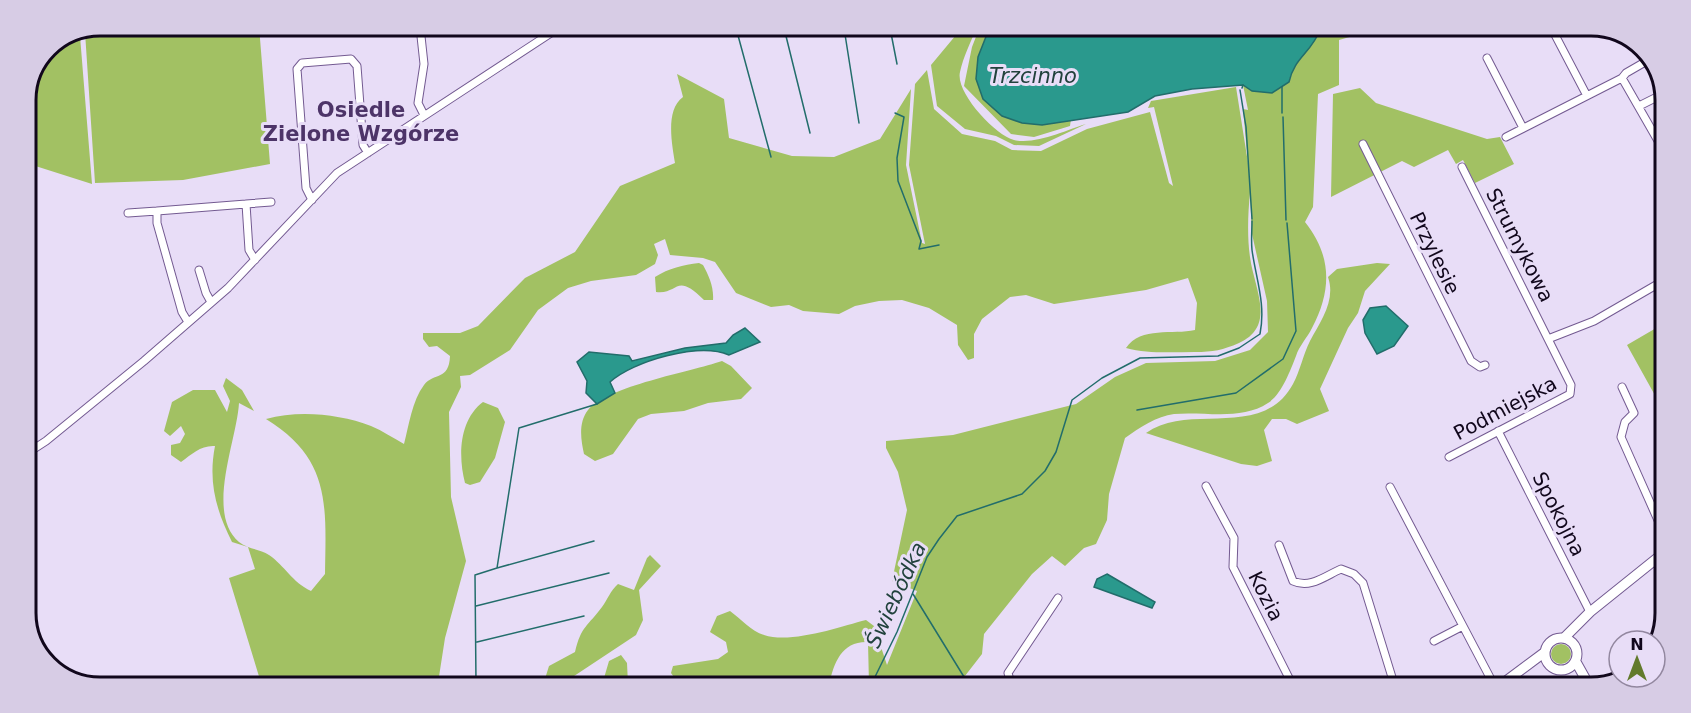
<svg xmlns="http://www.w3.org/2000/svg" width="1691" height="713" viewBox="0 0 1691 713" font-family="'DejaVu Sans',sans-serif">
	<rect width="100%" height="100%" fill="#e8ddf7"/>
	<path fill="#a2c163" d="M100,26H259L270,164L183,180L95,183L85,32Z
		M961,29H976C971,42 963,57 960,72C955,92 995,135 1014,140C1036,145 1066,130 1086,124L1039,146L1014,145L996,136L965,129L937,106L931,65Z
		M979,29H1007L991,63L1112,102L1170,94L1155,96L1128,112L1071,119L1070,126L1034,137L1011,134L964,86L972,47Z
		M1309,30H1374L1339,40V85L1318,94L1313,207L1305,222C1332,256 1332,290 1312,328C1307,338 1299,346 1296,356C1290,371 1282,394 1268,403C1241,421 1204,411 1174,414C1157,416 1139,428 1125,438L1109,494L1107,520L1096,544L1084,548L1065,566L1052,556L1032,574L984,634L982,654L958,685H869L868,642C842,641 834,662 829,685H784L769,680L759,684H679L671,673L673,666L718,659L728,652L726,642L710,632L717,616L730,611C741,619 751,631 764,635C791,644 839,627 866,620L874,626L887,665L917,591L892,581L907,510L898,472L886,448V441L953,435L1076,404L1115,377L1146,363L1215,361L1250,350L1268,332L1267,301L1252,234L1250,193C1248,212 1247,237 1250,257C1254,288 1277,326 1239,343C1223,350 1213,352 1195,352C1172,352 1148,354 1126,348C1141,326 1173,335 1195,330L1197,303L1188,278L1146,290L1054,304L1026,295L1010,297L982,319L974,334V358L968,360L958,345L957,325L929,308L902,300L879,301L855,306L839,314L803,311L789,305L771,307L736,293L715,262L703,258L670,255L665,239L654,244L658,255L655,264L636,275L591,281L568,288L538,310L510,350L470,375L460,376L461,387L449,412L451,497L466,561L445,638L438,683H261L229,578L255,569L248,547L232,542C216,510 208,482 215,446C201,445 192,454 181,462L171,455V445L180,443L185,434L181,426L170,436L164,431L172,402L193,390H215L227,412L230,401L223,386L226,378L242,390L254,411L239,403C237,440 205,513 239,542C247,549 260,549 269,555C285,566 292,582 311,591L325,574C326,505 331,459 266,419C299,410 339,414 371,426C383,431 393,438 404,444C409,425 412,401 424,385C434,372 449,381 450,356L437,346L429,347L423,339V333H460L478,326L525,278L575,252L620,186L675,163C672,144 665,110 683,97L677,74L724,99L729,138L792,156L834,157L880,139L911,89L906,165L922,243L925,244L909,165L915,84L927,70L934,109L962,134L995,141L1012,150L1041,151L1087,129L1150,112L1169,183L1173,186L1154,107L1148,108L1151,101L1236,87L1248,163L1243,109L1248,110L1243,85L1192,89Z
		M80,34V36L92,184L26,163V96L48,47Z
		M1360,88L1376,103L1487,139L1500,137L1514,164L1475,183L1463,160L1456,164L1448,150L1414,167L1402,161L1331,197L1333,94Z
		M699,263L703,265C709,276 714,287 713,300H704C675,271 679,295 656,292L655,277C669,268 683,265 699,263Z
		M1377,263L1390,264L1365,291L1358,313L1348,328L1320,389L1329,411L1297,424L1286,419H1272L1264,430L1272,461L1257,466L1241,464L1146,433C1190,402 1262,441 1293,384C1300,371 1303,355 1310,341C1321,321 1336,300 1328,277L1337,269Z
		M1663,324L1662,408L1627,345Z
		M722,361L731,366L752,388L741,399L708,403L684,411L651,414L638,419L613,454L595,461L584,454C581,440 578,423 588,410C608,386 690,372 722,361Z
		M483,402L498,408L505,422L495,458L480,482L470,485L465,483C458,456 459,420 483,402Z
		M650,555L661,566L639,590L643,620L636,635L562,684H546L544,682L549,666L575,652C581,626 588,626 602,607C608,599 610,591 618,584L634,590L647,558Z
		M1551 654a10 10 0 1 1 20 0a10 10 0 1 1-20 0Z
		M621,655L627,663L628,684H595L604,678L609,661Z"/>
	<path fill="#2a998d" stroke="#226d6b" stroke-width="1.5" d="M989,29L1320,30C1311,53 1294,58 1289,82L1272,93L1252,91L1243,85L1192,89L1155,96L1128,112L1042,125L1022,123L1002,116L983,99L976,79L978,57Z
		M1386,306L1408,326L1394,346L1377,354L1365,333L1363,320L1370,308Z
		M745,328L760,342L729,355C699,342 633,361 610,382L615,393L597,404L586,393L587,381L577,362L589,352L629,356L632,361L685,348L726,343L733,335Z
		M1107,574L1155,602L1152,608L1094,587L1097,579Z"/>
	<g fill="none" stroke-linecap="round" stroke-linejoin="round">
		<path stroke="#226d6b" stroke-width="1.5" d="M736,28L771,157
			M784,28L810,133
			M844,28L859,123
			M890,28L897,64
			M1242,88L1243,85
			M1240,90L1246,127L1252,219
			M895,113L904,117L897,158L898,181L921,241L919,249L939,245
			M1282,113V87
			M1283,117L1286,220
			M1137,410L1236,393L1283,359L1296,331L1287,223
			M497,568L594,541
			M913,594L969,685
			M476,606L609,573
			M477,642L584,616
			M476,683L475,575L497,568L519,428L597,404
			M871,685L897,632L927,557L939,539L957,516L1022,494L1045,471L1056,452L1072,400L1102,378L1140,358L1218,356L1239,348L1260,334C1266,304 1256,279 1252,250C1251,240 1252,230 1252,221"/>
		<g stroke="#735a91" stroke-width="9">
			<path id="street" d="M420,27L424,64L418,103L424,115
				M1553,31L1586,94
				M1487,58L1523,128
				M1622,78L1665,153
				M1639,106L1665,93
				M1506,137L1622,78L1626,73L1652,58
				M1363,144L1471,361L1480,367L1485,365
				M1462,167L1548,339
				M312,200L306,188L297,69L302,63L351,59L357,66L363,145L368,153
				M246,204L271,202
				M157,211L246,204L249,250L255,260
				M128,213L157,211V223L182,312L188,322
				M199,270L206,293L211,302
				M1622,387L1634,413L1625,422L1621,437L1661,527
				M1498,431L1590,612
				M26,454L46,441L144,361L228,288L337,173L560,27
				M1449,457L1570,394L1571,385L1548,339L1594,321L1663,281
				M1206,486L1234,538L1233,567L1293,686
				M1390,487L1495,687
				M1279,545L1293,581C1310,589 1325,576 1341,569L1354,574L1363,583L1395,687
				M1434,641L1463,626
				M1031,685L1010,680L1008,673L1058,598"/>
		</g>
		<g stroke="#735a91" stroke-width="11">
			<path id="secondary" d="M1545 654a16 16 0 1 1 32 0a16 16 0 1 1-32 0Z
				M1564,638L1590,612L1661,555
				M1576,662L1590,687
				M1498,687L1545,652"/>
		</g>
		<use href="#street" stroke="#fff" stroke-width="7"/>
		<use href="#secondary" stroke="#fff" stroke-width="9"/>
	</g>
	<g text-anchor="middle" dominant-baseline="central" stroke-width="6" stroke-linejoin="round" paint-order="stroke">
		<g font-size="20" fill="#11071c" stroke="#e8ddf7">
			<text transform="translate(1520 245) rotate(63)">Strumykowa</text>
			<text transform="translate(1435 253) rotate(64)">Przylesie</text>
			<text transform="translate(1505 408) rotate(-28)">Podmiejska</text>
			<text transform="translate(1559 514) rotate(63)">Spokojna</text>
			<text transform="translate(1266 596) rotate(63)">Kozia</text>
		</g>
		<g font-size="21" font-style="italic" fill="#22423d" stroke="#e8ddf7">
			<text x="1033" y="76">Trzcinno</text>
			<text transform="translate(896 595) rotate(-65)">Świebódka</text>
		</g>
		<g font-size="21" font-weight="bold" fill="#4d3468" stroke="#e8ddf7">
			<text x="361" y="110">Osiedle<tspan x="361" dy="24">Zielone Wzgórze</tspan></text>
		</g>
	</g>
	<path d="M0 0H1691V713H0ZM100 36H1591A64 64 0 0 1 1655 100V613A64 64 0 0 1 1591 677H100A64 64 0 0 1 36 613V100A64 64 0 0 1 100 36Z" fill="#d7cce5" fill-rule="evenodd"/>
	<path fill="none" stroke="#11071c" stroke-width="3" d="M100 36H1591A64 64 0 0 1 1655 100V613A64 64 0 0 1 1591 677H100A64 64 0 0 1 36 613V100A64 64 0 0 1 100 36Z"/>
	<g transform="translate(1637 659)"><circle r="28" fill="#e8ddf7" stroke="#92879f" stroke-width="1.5"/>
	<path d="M0-4.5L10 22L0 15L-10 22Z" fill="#627a2c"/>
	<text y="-9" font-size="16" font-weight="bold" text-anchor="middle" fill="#11071c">N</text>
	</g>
</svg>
